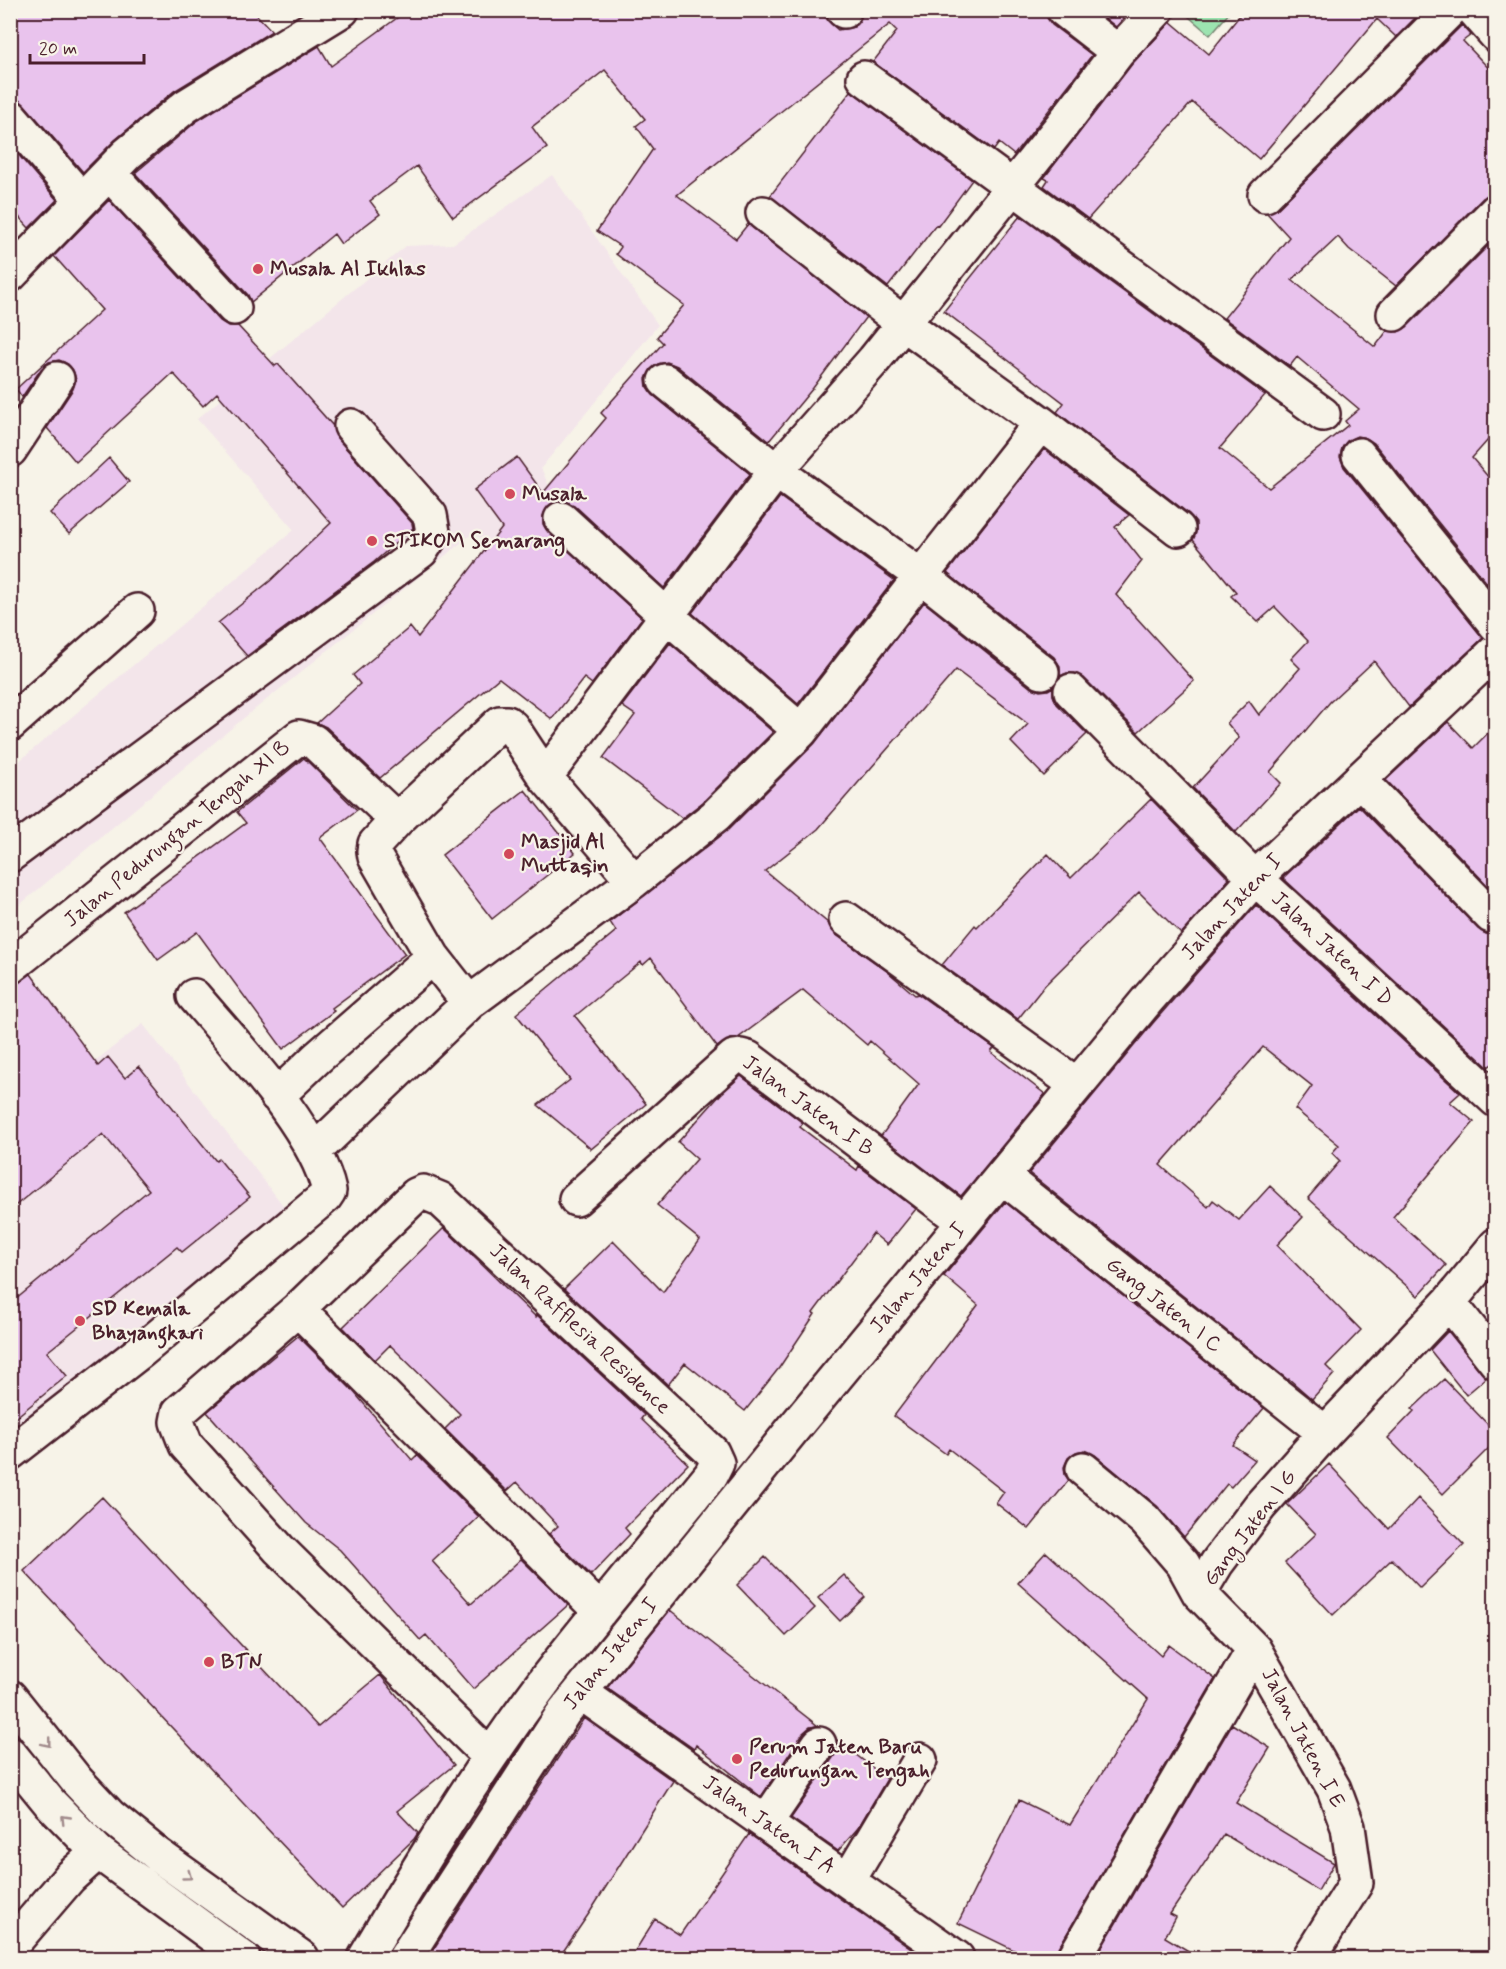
<svg xmlns="http://www.w3.org/2000/svg" width="1506" height="1969" viewBox="0 0 1506 1969" font-family="Mynerve,sans-serif">
	<rect width="100%" height="100%" fill="#f7f3e8"/>
	<filter id="ink" filterUnits="userSpaceOnUse"><feTurbulence type="fractalNoise" baseFrequency=".0167" numOctaves="2"/><feDisplacementMap in="SourceGraphic" scale="12" xChannelSelector="R" yChannelSelector="G"/><feConvolveMatrix kernelMatrix="1 2 1 2 8 2 1 2 1" color-interpolation-filters="sRGB"/></filter>
	<g filter="url(#ink)">
		<path fill="#f3e5ea" d="M552,175L658,325L541,468L548,484L561,496L501,549L472,534L245,717L11,912V768L294,530L197,419L406,246L453,244Z
			M143,1024L289,1213L11,1429V1126Z"/>
		<path fill="#9ce3b0" stroke="#73816e" stroke-width="1.5" d="M1182,11H1231L1210,35Z"/>
		<path fill="#e9c3ed" stroke="#4a1f2b" stroke-width="1.5" d="M10,10H252L272,31L174,91L115,140L83,172L24,104L17,99L10,98Z
			M408,10H821L828,21L838,30L854,27L860,20L863,10H1046L1047,18L1052,25L1092,55L1014,155L999,143L994,150L873,62L897,31L890,24L677,195L736,239L748,224L866,317L813,388L769,441L677,366L667,362L658,364L651,369L646,379L647,387L653,395L750,474L664,588L574,505L564,501H556L548,506L543,516V524L548,532L642,618L592,684L584,678L552,719L499,678L380,778L326,727L317,723L360,684L353,675L410,627L418,637L502,528L474,490L517,457L543,493L606,418L601,413L663,343L657,337L684,305L616,254L621,247L597,231L653,149L636,126L645,119L605,70L532,127L547,148L453,217L417,166L370,201L380,214L341,244L334,234L251,302L248,295L135,173L197,121L319,46L331,66Z
			M1095,10H1131L1116,27Z
			M1244,10H1423L1396,37L1377,19L1259,159L1192,102L1088,219L1044,186L1048,180L1044,178L1132,64L1171,22L1209,54Z
			M1462,25L1471,35L1463,41L1496,76V193L1483,198L1396,286L1349,249L1338,237L1292,280L1375,347L1387,331L1398,332L1407,327L1496,238V431L1472,458L1496,486V594L1374,443L1366,438L1357,436L1347,441L1342,448L1340,457L1344,467L1483,638L1409,707L1374,661L1330,702L1270,772L1281,783L1236,832L1193,788L1239,738L1227,723L1249,701L1259,715L1300,668L1291,659L1308,641L1275,607L1258,622L1231,596L1236,592L1193,540L1196,532V522L1189,514L1057,412L1064,403L944,311L1020,216L1265,395L1220,448L1269,488L1348,425L1345,421L1359,409L1297,357L1290,366L1224,318L1289,237L1267,213L1278,208Z
			M851,91L972,180L938,226L936,225L888,287L770,196Z
			M10,145L57,200L29,228L10,207Z
			M109,200L220,321L228,326H238L275,366L278,364L333,426L337,438L412,523L413,528L374,562L247,656L218,623L270,581L331,523L217,393L203,406L173,373L76,462L47,428L73,389L76,380L73,370L68,364L59,360L49,362L41,369L22,397L16,389L102,310L54,256Z
			M1044,449L1129,515L1115,527L1142,561L1116,595L1194,681L1138,732L1084,678L1075,673H1067L1060,676V666L1054,657L947,573Z
			M109,458L129,482L69,534L50,513Z
			M780,497L894,580L798,704L692,613Z
			M924,602L1030,687L1040,691L1048,690L1053,687V695L1057,704L1087,734L1044,776L1011,742L1028,724L956,670L818,829L765,871L828,923L835,934L888,972L915,995L918,994L994,1048L991,1052L1045,1094L961,1196L881,1136L919,1084L870,1041L867,1045L803,990L738,1038L731,1039L717,1047L651,958L643,965L641,962L575,1016L646,1104L591,1149L538,1105L570,1080L516,1014L616,931L610,922L727,831L814,744Z
			M670,643L773,732L703,802L682,818L603,758L635,715L622,706Z
			M1448,722L1473,748L1496,725V894L1386,780Z
			M304,758L357,810L320,838L405,954L332,1008L334,1011L283,1049L197,932L158,960L124,912L246,823L237,812Z
			M525,790L575,853L492,919L442,855Z
			M1151,799L1229,879L1181,934L1139,892L1045,985L1018,1019L942,965L975,925L977,927L1048,854L1071,878Z
			M1359,806L1478,929L1486,934H1496V1061L1488,1067L1283,878Z
			M1256,905L1460,1093L1450,1102L1474,1122L1393,1217L1446,1265L1418,1296L1308,1198L1340,1161L1332,1153L1339,1145L1295,1109L1312,1086L1263,1047L1160,1165L1208,1207L1213,1200L1239,1220L1270,1186L1303,1217L1277,1245L1361,1330L1326,1366L1334,1374L1312,1399L1289,1379L1288,1380L1029,1173L1153,1023Z
			M31,974L98,1066L108,1057L125,1078L139,1066L216,1161L219,1159L250,1197L182,1252L177,1247L47,1352L67,1376L10,1422V1304L149,1190L103,1134L10,1210V988Z
			M741,1076L803,1123L800,1127L857,1170L859,1166L916,1209L887,1245L873,1233L813,1313L815,1314L779,1368L745,1411L685,1363L668,1385L564,1289L613,1241L663,1292L700,1240L657,1205L697,1159L678,1142L721,1094Z
			M1005,1202L1264,1408L1233,1445L1255,1460L1231,1487L1227,1484L1184,1537L1157,1506L1095,1455L1085,1450L1076,1452L1068,1458L1064,1467L1065,1475L1069,1480L1029,1529L996,1503L1004,1492L949,1449L946,1454L894,1416L978,1305L944,1276Z
			M444,1228L536,1317L537,1315L644,1415L641,1419L688,1464L625,1528L630,1534L591,1575L549,1534L558,1526L517,1482L507,1491L445,1429L460,1414L390,1345L375,1360L343,1327Z
			M1448,1331L1486,1378L1466,1395L1430,1350Z
			M298,1336L353,1391L412,1460L417,1455L479,1517L432,1561L471,1604L521,1559L568,1605L473,1689L426,1635L420,1640L340,1550L306,1523L207,1412Z
			M1444,1379L1496,1433V1441L1443,1494L1388,1438L1414,1411L1412,1409Z
			M1329,1464L1389,1529L1418,1498L1464,1545L1420,1588L1392,1559L1333,1615L1285,1563L1316,1534L1287,1504Z
			M102,1497L318,1727L380,1675L454,1765L397,1811L418,1833L414,1839L342,1908L24,1571Z
			M1046,1552L1161,1656L1169,1645L1215,1679L1058,1949L1055,1959H1010L1014,1950L958,1923L1019,1800L1070,1825L1148,1699L1018,1583Z
			M765,1557L815,1608L786,1636L737,1585Z
			M844,1575L865,1597L840,1621L818,1598Z
			M670,1610L818,1726L810,1727L803,1733L761,1797L696,1745L694,1749L607,1688Z
			M584,1718L673,1781L590,1912L558,1959H427Z
			M1232,1724L1270,1748L1236,1803L1334,1863L1318,1891L1224,1834L1170,1914L1176,1917L1165,1937L1202,1959H1095Z
			M837,1740L887,1779L858,1828L838,1851L791,1818L835,1755L838,1746Z
			M749,1834L925,1959H630L655,1919L680,1935Z"/>
		<g fill="none" stroke-linecap="round" stroke-linejoin="round">
			<g stroke="#4a1f2b" stroke-width="38">
				<path id="minor" d="M844,10V11
					M1064,10L1118,52
					M1474,10L1496,35
					M864,78L1323,414
					M10,116L82,200
					M109,173L234,308
					M1265,195L1450,10
					M763,213L903,323L1041,423L1178,529
					M10,275L127,154L186,106L342,10
					M1394,314L1496,211
					M665,381L776,471L921,576L1041,423
					M10,450L57,379
					M1359,455L1496,625
					M561,519L666,615L801,731
					M1071,691L1255,878L1496,1100
					M10,724L137,611
					M545,777L776,471L874,360L1063,124L1118,52L1157,10
					M1360,780L1491,916
					M10,855L421,551L433,532L430,515L351,426
					M634,881L715,816L801,731L921,576L1042,672
					M846,919L1077,1085
					M10,967L299,737L313,741L397,820
					M277,1096L317,1058L433,957
					M313,1150L325,1141L469,1003L634,881L545,777L512,727L507,723H500L397,820L375,844L374,851L375,857L433,957L469,1003
					M1003,1177L1325,1433
					M576,1199L734,1057L741,1056L748,1058L964,1222
					M1449,1302L1496,1362
					M298,1309L600,1611
					M10,1453L141,1351L325,1197L329,1191C315,1128 236,1046 194,996
					M1083,1469L1145,1520L1183,1564L1199,1593
					M580,1692L957,1958
					M766,1822L819,1744
					M848,1881L920,1760
					M10,1947L70,1877L98,1852
					M365,1958C421,1863 478,1769 545,1680C599,1610 656,1543 711,1475L717,1463L712,1452L440,1199L423,1192L416,1195L298,1309L179,1412L177,1422L186,1445L279,1549L490,1757
					M405,1958L564,1712L793,1429L1149,998L1255,878L1496,651
					M1074,1958L1254,1649
					M1309,1958L1356,1883L1348,1827L1334,1789L1254,1649L1199,1593L1217,1563L1260,1506L1325,1433L1449,1302L1496,1245"/>
			</g>
			<g stroke="#4a1f2b" stroke-width="38">
				<path id="major" d="M10,1697L77,1781L110,1816L158,1855L302,1958
					M10,1754L50,1803L98,1852L243,1958"/>
			</g>
			<use href="#minor" stroke="#f7f3e8" stroke-width="33"/>
			<use href="#major" stroke="#f7f3e8" stroke-width="33"/>
		</g>
		<defs><path id="oneway-chevron" d="M-2-3.5L2.5 0L-2 3.5" fill="none" stroke-width="1.6" stroke-linecap="round" stroke-linejoin="round" transform="scale(1.5)"/></defs>
		<g stroke="#a0898a">
			<use href="#oneway-chevron" transform="translate(47 1743) rotate(51)"/>
			<use href="#oneway-chevron" transform="translate(65 1819) rotate(-134)"/>
			<use href="#oneway-chevron" transform="translate(188 1876) rotate(36)"/>
		</g>
	</g>
	<g fill="#d1495b" stroke="#f7f3e8" stroke-width="2">
		<circle cx="258" cy="269" r="6"/>
		<circle cx="510" cy="494" r="6"/>
		<circle cx="372" cy="541" r="6"/>
		<circle cx="509" cy="854" r="6"/>
		<circle cx="80" cy="1321" r="6"/>
		<circle cx="209" cy="1662" r="6"/>
		<circle cx="737" cy="1759" r="6"/>
	</g>
	<g text-anchor="middle" dominant-baseline="central" stroke-width="4.5" stroke-linejoin="round" paint-order="stroke">
		<g font-size="21" font-weight="bold" fill="#4a1f2b" stroke="#f7f3e8" text-anchor="start">
			<text x="270" y="269">Musala Al Ikhlas</text>
			<text x="522" y="494">Musala</text>
			<text x="384" y="541">STIKOM Semarang</text>
			<text x="521" y="842">Masjid Al<tspan x="521" dy="24">Muttaqin</tspan></text>
			<text x="92" y="1309">SD Kemala<tspan x="92" dy="24">Bhayangkari</tspan></text>
			<text x="221" y="1662">BTN</text>
			<text x="749" y="1747">Perum Jaten Baru<tspan x="749" dy="24">Pedurungan Tengah</tspan></text>
		</g>
		<g font-size="21" fill="#4a1f2b" stroke="#f7f3e8">
			<text transform="translate(177 834) rotate(-39)">Jalan Pedurungan Tengah XI B</text>
			<text transform="translate(1232 907) rotate(-47)">Jalan Jaten I</text>
			<text transform="translate(1332 949) rotate(43)">Jalan Jaten I D</text>
			<text transform="translate(808 1106) rotate(36)">Jalan Jaten I B</text>
			<text transform="translate(918 1278) rotate(-50)">Jalan Jaten I</text>
			<text transform="translate(1164 1305) rotate(38)">Gang Jaten I C</text>
			<text transform="translate(580 1329) rotate(43)">Jalan Rafflesia Residence</text>
			<text transform="translate(1250 1528) rotate(-53)">Gang Jaten I G</text>
			<text transform="translate(611 1654) rotate(-51)">Jalan Jaten I</text>
			<text transform="translate(1303 1738) rotate(62)">Jalan Jaten I E</text>
			<text transform="translate(769 1825) rotate(35)">Jalan Jaten I A</text>
		</g>
	</g>
	<rect width="1506" height="1969" fill="none" stroke="#f7f3e8" stroke-width="36"/>
	<rect x="18" y="18" width="1470" height="1933" fill="none" stroke="#4a1f2b" stroke-width="2" filter="url(#ink)"/>
	<path d="M30 54v9h114v-9" fill="none" stroke="#4a1f2b" stroke-width="3"/>
	<text x="39" y="54" font-size="18" fill="#4a1f2b" stroke="#f7f3e8" stroke-width="4.5" paint-order="stroke">20 m</text>
</svg>
